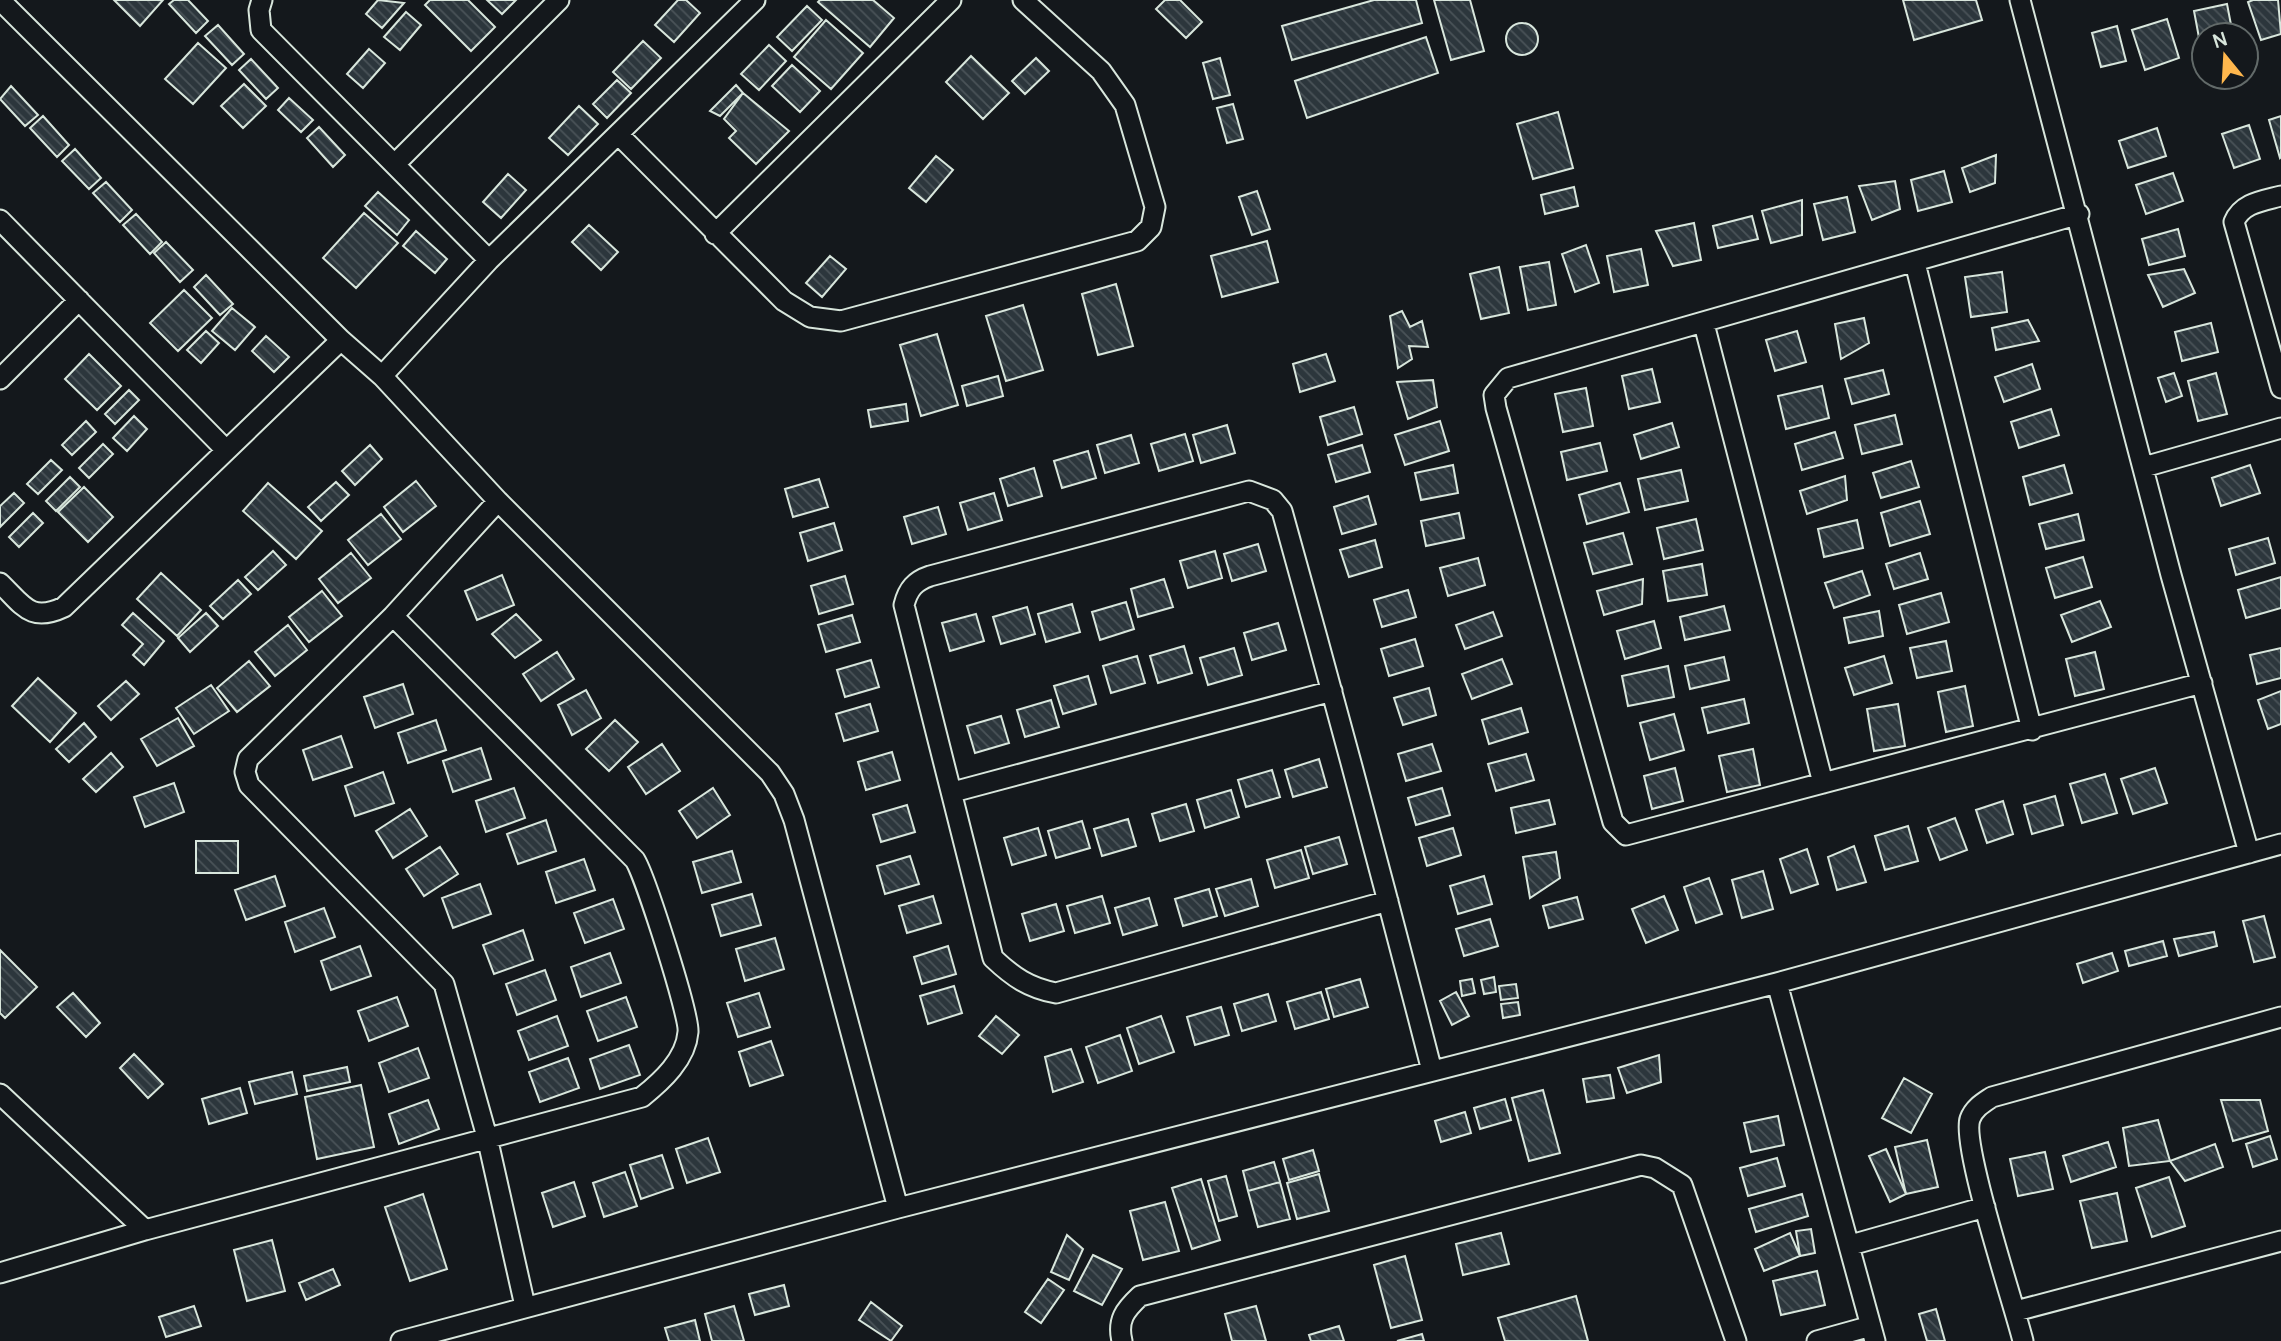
<svg xmlns="http://www.w3.org/2000/svg" width="2281" height="1341" viewBox="0 0 2281 1341" font-family="Manrope,sans-serif">
	<defs>
		<pattern id="building-back-hatch" width="6" height="6" patternUnits="userSpaceOnUse" patternTransform="scale(1.75)"><rect width="6" height="6" fill="#2c363c"/><path d="M-1 5l2 2M0 0l6 6M5-1l2 2" fill="none" stroke="#4a5358"/></pattern>
	</defs>
	<rect width="100%" height="100%" fill="#14181c"/>
	<path fill="url(#building-back-hatch)" stroke="#d8e6dc" stroke-width="2" d="M114,0H163L140,26Z
		M174,0H188L208,21L196,33L169,4Z
		M378,0L404,3L382,28L366,14Z
		M430,0H468L495,27L471,51L425,5Z
		M487,0H516L502,14Z
		M678,0H686L700,13L674,42L655,25Z
		M820,0H873L894,18L870,47L818,2Z
		M1165,0H1180L1202,22L1186,38L1156,9Z
		M1374,0H1416L1422,23L1292,60L1282,26Z
		M1434,0H1470L1484,51L1451,60Z
		M1903,0H1976L1982,20L1914,40Z
		M2253,0H2278L2281,34L2261,40L2248,2Z
		M2227,4L2233,35H2204L2203,59L2194,11Z
		M807,6L822,20L792,51L777,37Z
		M406,12L421,25L400,50L384,37Z
		M2167,19L2179,58L2145,70L2132,30Z
		M826,20L863,53L831,89L794,57Z
		M1506 39a16 16 0 1 1 32 0a16 16 0 1 1-32 0Z
		M218,25L244,54L232,65L205,36Z
		M2117,26L2126,61L2101,67L2092,33Z
		M1426,37L1438,73L1307,118L1295,81Z
		M643,41L661,58L631,89L613,72Z
		M198,43L226,68L193,104L165,79Z
		M769,45L786,61L759,90L741,74Z
		M369,49L385,63L363,88L347,74Z
		M971,56L1009,93L983,119L946,82Z
		M1036,58L1049,71L1025,94L1012,81Z
		M1220,58L1230,95L1213,99L1203,63Z
		M251,59L278,88L266,99L239,70Z
		M792,65L820,91L800,112L772,86Z
		M617,80L631,93L607,118L593,104Z
		M244,84L266,106L243,128L221,106Z
		M736,85L743,93L720,116L710,111Z
		M11,86L38,115L25,126L0,99Z
		M743,93L789,131L756,164L729,138L736,131L724,119Z
		M289,98L313,120L301,132L278,110Z
		M1233,104L1243,139L1227,143L1217,108Z
		M579,106L598,124L568,155L549,138Z
		M1558,112L1573,168L1533,179L1517,124Z
		M43,116L69,145L57,157L30,128Z
		M2281,116V157L2280,158L2269,120Z
		M2249,125L2260,159L2234,168L2222,134Z
		M319,127L345,155L333,167L307,138Z
		M2157,128L2166,156L2128,168L2119,141Z
		M75,149L101,178L89,189L62,161Z
		M1996,155L1995,183L1970,192L1962,168Z
		M936,156L953,170L926,202L909,188Z
		M1944,171L1952,202L1918,211L1911,180Z
		M2173,173L2183,201L2146,214L2136,185Z
		M508,174L526,190L501,218L483,202Z
		M1895,181L1900,209L1872,220L1859,186Z
		M106,182L132,210L120,222L93,193Z
		M1574,187L1578,206L1545,214L1541,195Z
		M1257,191L1270,229L1252,235L1239,197Z
		M378,192L409,220L397,235L365,206Z
		M1847,197L1855,232L1823,240L1814,204Z
		M1802,200V235L1771,243L1762,211Z
		M364,213L398,243L356,288L323,258Z
		M136,214L162,242L150,254L123,225Z
		M1752,216L1758,239L1718,248L1713,226Z
		M1694,223L1701,260L1673,266L1656,231Z
		M589,225L618,252L601,270L572,242Z
		M2178,229L2185,256L2149,265L2142,239Z
		M416,231L447,259L435,273L403,246Z
		M1267,241L1278,282L1222,297L1211,256Z
		M166,242L193,270L180,282L154,253Z
		M1586,245L1599,283L1575,292L1562,254Z
		M1641,249L1648,285L1614,292L1607,256Z
		M830,256L846,269L822,297L806,283Z
		M1549,262L1556,305L1528,310L1520,267Z
		M1499,267L1509,313L1481,319L1470,274Z
		M2184,269L2195,293L2163,307L2148,275Z
		M2002,272L2007,312L1971,317L1965,277Z
		M206,275L233,304L220,315L194,287Z
		M1116,284L1133,346L1098,355L1082,294Z
		M184,290L212,318L178,351L150,323Z
		M1023,305L1043,370L1006,381L986,316Z
		M232,308L255,327L235,350L212,331Z
		M1402,311L1410,327L1422,321L1428,347L1409,346L1412,359L1398,368L1390,316Z
		M1864,318L1869,343L1841,359L1835,324Z
		M2028,320L2039,341L1996,350L1992,328Z
		M2211,323L2218,352L2182,361L2175,332Z
		M206,331L219,343L201,363L187,350Z
		M1797,331L1806,362L1775,371L1766,340Z
		M937,334L958,405L921,416L900,345Z
		M266,336L289,357L274,372L252,351Z
		M89,354L121,386L97,410L65,379Z
		M1326,354L1335,381L1300,392L1293,364Z
		M2032,364L2040,389L2004,402L1995,377Z
		M1652,369L1660,402L1629,409L1622,376Z
		M1883,370L1889,394L1852,404L1845,379Z
		M2174,373L2182,396L2166,402L2158,378Z
		M2216,373L2227,414L2198,421L2188,381Z
		M998,376L1003,396L967,406L962,386Z
		M1433,380L1437,407L1408,419L1397,382Z
		M1822,386L1829,418L1786,429L1778,396Z
		M1586,388L1593,426L1563,432L1555,394Z
		M129,390L139,400L115,424L105,414Z
		M906,404L908,421L871,427L868,410Z
		M1354,407L1362,434L1328,445L1320,417Z
		M2051,409L2059,435L2019,448L2011,422Z
		M1895,415L1902,444L1862,454L1855,425Z
		M134,416L147,429L127,451L113,438Z
		M86,421L96,432L72,455L62,445Z
		M1440,421L1449,451L1405,465L1395,435Z
		M1672,423L1679,447L1641,459L1634,435Z
		M1227,425L1235,453L1201,463L1193,435Z
		M1835,432L1843,458L1802,470L1795,444Z
		M1185,434L1193,461L1159,471L1151,444Z
		M1131,435L1139,463L1105,473L1097,445Z
		M1600,443L1607,471L1567,480L1561,452Z
		M103,444L113,454L89,478L79,468Z
		M370,445L382,459L355,485L342,471Z
		M1362,445L1370,472L1336,482L1328,455Z
		M1088,451L1096,478L1062,488L1054,461Z
		M51,460L62,470L38,494L27,484Z
		M1911,461L1919,487L1881,498L1873,473Z
		M1453,465L1458,493L1421,500L1415,473Z
		M2064,465L2072,493L2030,505L2023,477Z
		M2250,465L2260,493L2221,506L2212,478Z
		M1034,468L1042,496L1008,506L1000,479Z
		M1681,470L1688,501L1645,510L1638,479Z
		M1845,476L1847,500L1807,514L1800,491Z
		M70,477L80,487L56,511L46,501Z
		M819,479L828,507L793,517L785,489Z
		M416,481L436,506L403,532L384,507Z
		M336,482L349,495L321,521L308,507Z
		M268,483L322,531L296,559L243,511Z
		M1620,483L1629,512L1587,524L1579,495Z
		M84,487L113,517L88,542L58,512Z
		M14,493L24,503L0,527V506Z
		M994,493L1002,520L968,530L960,503Z
		M1368,496L1376,524L1342,534L1334,507Z
		M1920,501L1930,534L1890,546L1881,513Z
		M938,507L946,534L912,544L904,517Z
		M33,513L43,523L19,547L9,537Z
		M1459,513L1464,538L1426,546L1421,521Z
		M381,514L401,539L368,565L348,540Z
		M2078,514L2084,540L2046,549L2039,524Z
		M1696,519L1703,550L1664,559L1657,528Z
		M1857,520L1863,548L1824,557L1818,529Z
		M834,523L842,550L808,561L800,533Z
		M1623,533L1632,564L1593,574L1584,543Z
		M2268,538L2275,563L2236,575L2229,549Z
		M1375,540L1382,567L1349,577L1340,550Z
		M1258,544L1266,571L1232,581L1224,554Z
		M273,551L286,565L258,590L245,577Z
		M1215,551L1222,578L1188,588L1180,561Z
		M351,553L371,578L338,603L319,579Z
		M1920,553L1928,579L1894,589L1886,564Z
		M2083,557L2092,587L2055,598L2046,568Z
		M1478,558L1485,585L1448,596L1440,568Z
		M1702,564L1707,595L1668,601L1663,571Z
		M1862,571L1870,595L1834,608L1825,583Z
		M161,573L201,610L177,636L137,599Z
		M502,575L514,605L477,620L465,591Z
		M845,576L853,604L819,614L811,586Z
		M2281,577V608L2246,618L2238,590Z
		M1164,579L1173,607L1138,617L1131,589Z
		M1643,579L1642,604L1604,615L1597,591Z
		M238,580L251,594L223,619L210,606Z
		M1408,590L1416,617L1382,627L1374,600Z
		M322,591L342,616L309,642L289,617Z
		M1941,593L1949,622L1907,634L1899,605Z
		M2100,601L2111,627L2072,642L2061,615Z
		M1126,602L1134,629L1100,640L1092,612Z
		M1072,604L1080,632L1046,642L1038,614Z
		M1724,606L1730,630L1685,640L1680,617Z
		M1027,607L1035,634L1001,644L993,617Z
		M1879,611L1883,636L1849,643L1844,618Z
		M1493,612L1502,636L1465,649L1456,625Z
		M133,613L164,641L144,665L133,655L143,644L122,625Z
		M206,613L218,626L190,652L178,638Z
		M516,614L541,640L515,658L492,634Z
		M976,614L984,641L950,651L942,623Z
		M852,615L860,642L826,652L818,625Z
		M1654,621L1661,648L1625,659L1617,631Z
		M1278,623L1286,650L1252,660L1244,633Z
		M288,625L307,650L275,676L255,652Z
		M1415,639L1423,666L1389,676L1381,649Z
		M1946,641L1952,671L1917,678L1910,648Z
		M1184,646L1192,673L1158,683L1150,656Z
		M1234,648L1242,675L1208,685L1200,658Z
		M2281,648V678L2257,684L2250,655Z
		M557,652L574,679L541,701L523,674Z
		M2095,652L2104,689L2075,696L2066,659Z
		M1137,656L1145,683L1111,693L1103,666Z
		M1884,656L1892,683L1854,695L1845,668Z
		M1724,657L1729,680L1690,689L1685,666Z
		M1502,659L1512,684L1472,699L1462,674Z
		M871,660L879,687L845,697L837,670Z
		M249,661L270,686L237,712L217,688Z
		M1668,666L1674,697L1628,706L1622,676Z
		M1088,676L1096,704L1063,714L1054,686Z
		M38,678L76,713L50,742L12,706Z
		M126,681L139,694L111,720L98,706Z
		M403,684L413,714L375,728L364,697Z
		M211,685L229,711L194,734L176,708Z
		M1965,686L1973,726L1946,732L1938,692Z
		M1429,688L1436,715L1403,725L1394,698Z
		M586,690L601,718L572,735L558,705Z
		M2281,691V724L2268,729L2258,700Z
		M1744,699L1749,723L1708,733L1702,708Z
		M1051,700L1059,727L1025,737L1017,710Z
		M870,704L878,731L844,741L836,714Z
		M1898,704L1905,746L1874,751L1867,709Z
		M1521,708L1528,732L1489,744L1482,720Z
		M1674,714L1684,750L1650,760L1640,723Z
		M1001,716L1009,743L975,753L967,726Z
		M178,718L194,746L157,766L141,739Z
		M436,720L446,750L408,763L398,733Z
		M615,720L638,742L609,771L586,749Z
		M84,723L96,737L69,762L56,749Z
		M341,736L352,767L313,780L303,750Z
		M662,744L680,771L646,794L628,767Z
		M1432,744L1441,771L1406,781L1398,754Z
		M481,748L491,779L453,792L443,761Z
		M1753,749L1760,785L1727,792L1719,756Z
		M892,752L900,780L866,790L858,762Z
		M111,753L123,767L96,792L83,779Z
		M1526,754L1534,780L1496,791L1488,764Z
		M1319,759L1327,787L1293,797L1285,770Z
		M1675,768L1683,801L1652,809L1644,776Z
		M2155,768L2167,803L2133,814L2121,779Z
		M1272,770L1280,797L1246,807L1238,780Z
		M383,772L394,803L355,816L345,786Z
		M2105,774L2117,813L2082,823L2070,784Z
		M174,783L184,812L145,827L134,797Z
		M514,788L525,818L486,832L476,801Z
		M713,788L730,815L697,838L679,811Z
		M1442,788L1450,815L1416,825L1408,798Z
		M1231,790L1239,817L1205,828L1197,800Z
		M2055,796L2063,825L2032,834L2024,805Z
		M1549,800L1555,824L1516,833L1511,808Z
		M2003,801L2013,834L1987,843L1976,810Z
		M1186,804L1194,831L1160,841L1152,814Z
		M907,805L915,832L881,842L873,815Z
		M410,809L427,836L393,858L376,831Z
		M1955,818L1967,850L1940,860L1928,828Z
		M1128,819L1136,846L1102,856L1094,829Z
		M546,820L556,851L518,864L507,834Z
		M1082,821L1090,848L1056,858L1048,831Z
		M1908,826L1918,861L1885,870L1875,836Z
		M1038,828L1046,855L1012,865L1004,838Z
		M1453,828L1461,855L1427,866L1419,838Z
		M1339,837L1347,864L1313,874L1305,847Z
		M196,841H238V873H196Z
		M1854,846L1866,882L1837,890L1828,857Z
		M440,847L458,874L424,896L406,869Z
		M1807,849L1818,884L1791,893L1780,859Z
		M1301,850L1309,878L1275,888L1267,860Z
		M732,851L741,882L702,893L693,862Z
		M1556,852L1560,878L1530,898L1523,857Z
		M910,856L919,884L885,894L877,866Z
		M584,859L595,890L556,903L546,872Z
		M1763,871L1773,909L1742,918L1732,880Z
		M275,876L285,906L246,920L235,890Z
		M1484,876L1492,904L1458,914L1450,886Z
		M1709,878L1722,914L1696,923L1684,887Z
		M1251,879L1258,906L1225,916L1216,889Z
		M480,884L491,914L453,928L442,898Z
		M1209,889L1217,916L1183,926L1175,899Z
		M752,894L761,925L721,936L712,905Z
		M933,896L941,923L907,933L899,906Z
		M1102,896L1110,923L1075,933L1067,906Z
		M1664,896L1678,930L1646,943L1632,909Z
		M1577,897L1583,919L1549,928L1543,906Z
		M1149,898L1157,925L1123,935L1115,908Z
		M613,899L624,929L585,943L574,913Z
		M1056,904L1064,931L1030,941L1022,914Z
		M324,908L335,937L295,952L285,922Z
		M2264,916L2275,957L2254,962L2243,921Z
		M1490,919L1498,946L1464,956L1456,929Z
		M523,930L533,960L494,974L483,945Z
		M2214,932L2217,946L2179,956L2174,939Z
		M775,938L784,969L745,981L736,949Z
		M2163,941L2167,956L2129,966L2125,951Z
		M360,946L371,976L331,990L321,961Z
		M948,946L956,974L922,984L914,957Z
		M0,950L37,987L5,1018L0,1013Z
		M610,953L621,983L581,997L571,967Z
		M2112,953L2118,971L2083,983L2077,964Z
		M545,970L556,1000L517,1015L506,984Z
		M1494,977L1496,992L1484,994L1481,980Z
		M1360,979L1368,1007L1334,1017L1326,989Z
		M1472,979L1475,993L1462,996L1460,981Z
		M1516,984L1518,998L1501,1000L1499,986Z
		M954,986L962,1013L928,1024L920,996Z
		M1321,992L1329,1019L1295,1029L1287,1002Z
		M1456,992L1469,1016L1452,1025L1440,1001Z
		M73,993L100,1023L86,1037L57,1007Z
		M759,993L770,1027L738,1037L727,1003Z
		M1268,994L1276,1021L1242,1031L1234,1004Z
		M397,997L408,1026L369,1041L358,1011Z
		M626,997L637,1027L598,1041L587,1011Z
		M1518,1002L1520,1015L1503,1018L1501,1004Z
		M1221,1007L1229,1035L1195,1045L1187,1017Z
		M557,1016L568,1046L529,1060L518,1031Z
		M996,1016L1019,1035L1002,1054L979,1036Z
		M1161,1016L1174,1052L1139,1064L1127,1028Z
		M1120,1035L1132,1071L1098,1083L1086,1047Z
		M771,1041L783,1075L750,1086L739,1052Z
		M629,1045L640,1075L600,1089L590,1059Z
		M418,1048L429,1078L389,1092L379,1063Z
		M1071,1049L1083,1082L1053,1092L1045,1057Z
		M134,1054L163,1084L148,1098L120,1068Z
		M1659,1055L1661,1082L1627,1093L1618,1068Z
		M568,1058L579,1088L540,1102L529,1072Z
		M347,1067L350,1082L307,1091L304,1076Z
		M292,1072L297,1094L255,1104L249,1082Z
		M1610,1075L1614,1098L1587,1102L1583,1079Z
		M1904,1078L1932,1094L1911,1133L1882,1118Z
		M361,1085L374,1147L317,1159L305,1097Z
		M240,1088L247,1113L209,1124L202,1099Z
		M1543,1090L1560,1153L1529,1161L1512,1098Z
		M1505,1099L1511,1120L1480,1129L1474,1108Z
		M428,1100L439,1129L399,1144L389,1114Z
		M2221,1100H2260L2268,1131L2233,1141Z
		M1465,1112L1471,1133L1441,1142L1435,1121Z
		M1778,1116L1784,1145L1751,1152L1744,1123Z
		M2158,1120L2170,1161L2129,1166L2123,1128Z
		M2270,1136L2277,1159L2253,1167L2246,1144Z
		M708,1138L720,1172L687,1183L676,1149Z
		M1927,1140L1938,1187L1906,1194L1895,1147Z
		M2108,1142L2116,1167L2071,1182L2063,1156Z
		M2215,1144L2223,1167L2185,1181L2170,1161Z
		M1886,1149L1906,1194L1890,1202L1869,1156Z
		M1313,1150L1319,1171L1289,1180L1283,1159Z
		M2045,1152L2053,1189L2018,1196L2010,1159Z
		M662,1155L673,1188L641,1199L630,1165Z
		M1777,1158L1785,1186L1748,1196L1740,1168Z
		M1274,1162L1280,1182L1248,1191L1243,1171Z
		M625,1172L637,1206L604,1217L593,1183Z
		M1319,1174L1329,1211L1297,1219L1287,1183Z
		M1226,1176L1237,1216L1219,1221L1208,1181Z
		M2169,1177L2185,1226L2152,1237L2136,1188Z
		M1201,1179L1220,1240L1192,1249L1172,1188Z
		M574,1182L585,1216L553,1227L542,1193Z
		M1280,1182L1290,1219L1258,1227L1248,1191Z
		M2117,1193L2127,1241L2092,1248L2080,1201Z
		M423,1194L447,1269L410,1281L385,1207Z
		M1802,1194L1808,1216L1756,1232L1749,1209Z
		M1165,1202L1179,1251L1143,1260L1130,1211Z
		M1811,1229L1815,1253L1800,1256L1796,1231Z
		M1501,1233L1509,1264L1463,1275L1456,1244Z
		M1790,1233L1800,1256L1764,1271L1755,1249Z
		M1067,1235L1083,1249L1069,1280L1051,1272Z
		M272,1240L285,1291L247,1301L234,1250Z
		M1093,1255L1122,1269L1102,1305L1074,1291Z
		M1405,1256L1422,1320L1391,1328L1374,1265Z
		M333,1269L340,1285L306,1300L299,1283Z
		M1817,1271L1825,1305L1781,1315L1773,1281Z
		M1048,1279L1064,1290L1041,1323L1025,1312Z
		M784,1285L789,1306L755,1315L749,1294Z
		M1576,1296L1588,1341H1505L1498,1318Z
		M871,1302L902,1326L891,1341L859,1320Z
		M194,1306L201,1326L166,1337L159,1317Z
		M734,1306L744,1341H712L705,1314Z
		M1256,1306L1266,1341H1232L1225,1314Z
		M1936,1309L1945,1341H1927L1919,1314Z
		M695,1320L700,1341H669L665,1328Z
		M1339,1326L1344,1341H1311L1309,1335Z
		M1422,1334L1424,1341H1397Z"/>
	<g fill="none" stroke-linecap="round" stroke-linejoin="round">
		<g stroke="#d8e6dc" stroke-width="23">
			<path id="minor" d="M0,0L341,340L382,376L498,501L770,773L784,794L794,820L898,1208
				M262,0L259,10L261,30L489,260
				M2020,0L2171,575L2249,853
				M618,134L784,301L810,317L841,321L1137,241L1151,227L1155,207L1125,105L1101,71L1023,0
				M395,164L559,0
				M2281,196C2262,201 2242,203 2234,222L2281,388
				M2079,214L1508,378L1494,395L1496,408L1613,822L1626,835L2202,683
				M0,220L226,450
				M715,234L951,0
				M1915,263L2032,730
				M1704,324L1823,783
				M382,376L489,260L755,0
				M0,379L79,300
				M2144,467L2281,428
				M498,501L393,616L248,759L245,772L249,785L444,984L487,1137L525,1306
				M0,583C23,605 30,623 64,607L341,340
				M953,792L1332,691
				M1388,901L1056,993C1029,988 1013,977 993,958L904,605C908,589 915,581 930,576L1249,491L1273,500L1282,511C1334,697 1384,884 1432,1071
				M1777,983L1875,1341
				M0,1094L145,1230
				M1851,1245L1985,1207
				M0,1273L145,1230L642,1097C662,1081 686,1059 688,1032C690,1016 645,876 635,860L393,616
				M2016,1311L2281,1241
				M401,1341L898,1208L1777,983L2281,844
				M1122,1341C1117,1320 1125,1310 1140,1296L1641,1165L1655,1168L1682,1185L1736,1341
				M1817,1341L1871,1326
				M2023,1341C2014,1304 1961,1145 1970,1119C1974,1108 1983,1103 1992,1097L2281,1017"/>
		</g>
		<use href="#minor" stroke="#14181c" stroke-width="19"/>
	</g>
	<g transform="translate(2225 56) rotate(342)"><circle r="33" fill="#14181c" stroke="#626a69" stroke-width="2"/>
	<path d="M0-5L12 26L0 18L-12 26Z" fill="#ffb74d"/>
	<text y="-10" font-size="19" font-weight="bold" text-anchor="middle" fill="#d8e6dc">N</text>
	</g>
</svg>
